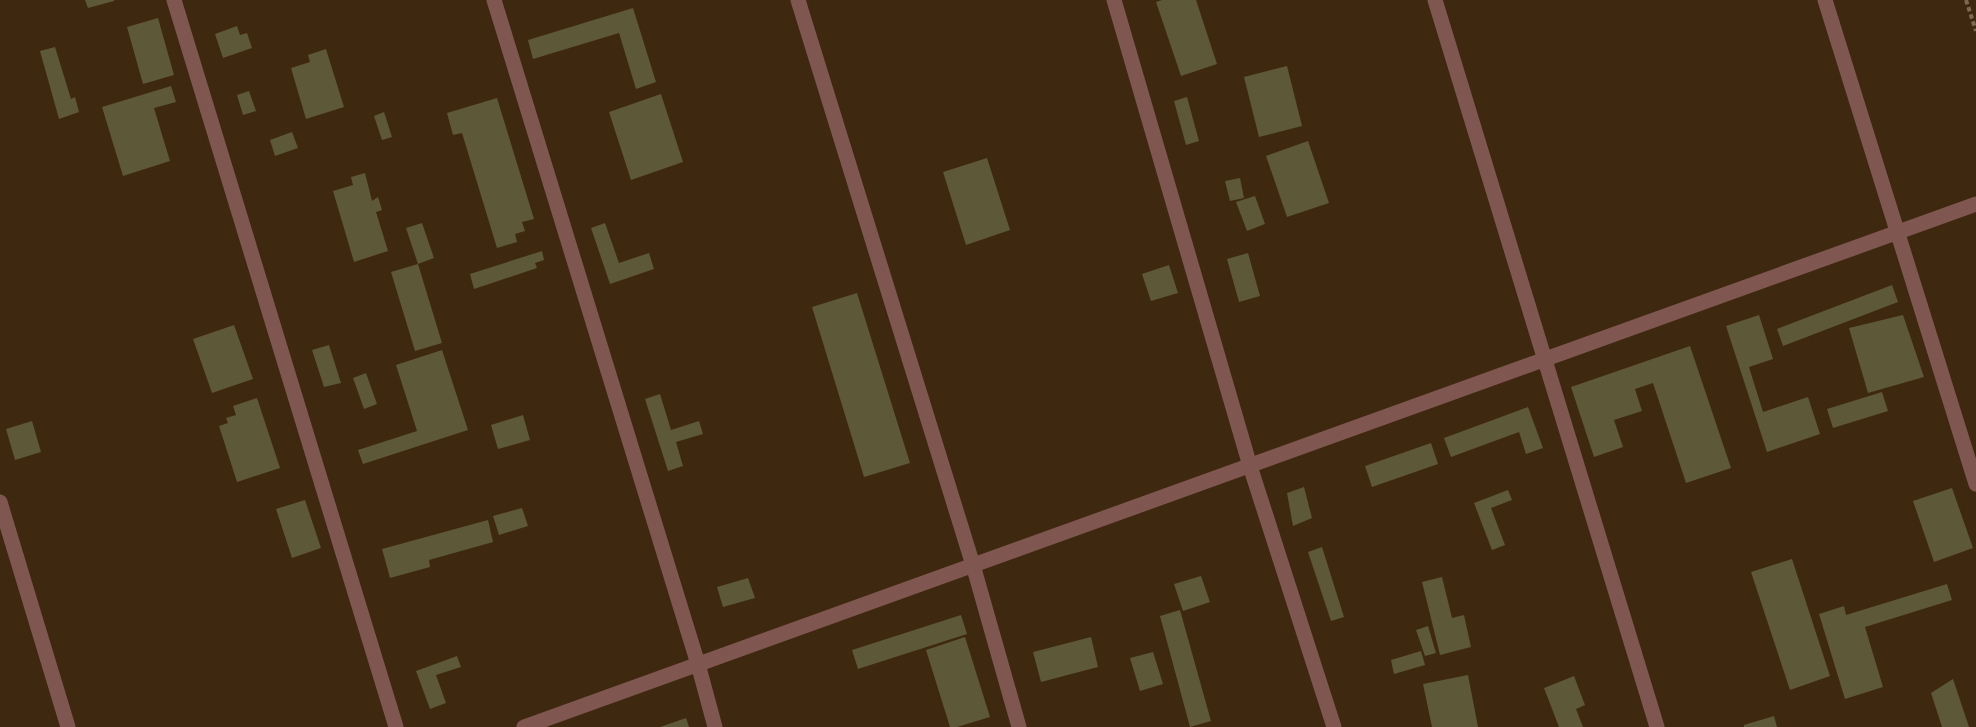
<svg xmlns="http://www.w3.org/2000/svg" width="1976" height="727" viewBox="0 0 1976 727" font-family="Overpass,sans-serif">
	<rect width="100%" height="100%" fill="#3f2810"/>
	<path fill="#5d5837" d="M85,0H114V1L88,8Z
		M1162,0H1196L1217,64L1181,76L1156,2Z
		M633,8L656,82L636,89L619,33L533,59L528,40Z
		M158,18L174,75L143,84L127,27Z
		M237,26L240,35L247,33L252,48L223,58L215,34Z
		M55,47L71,99L75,97L79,112L59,119L40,51Z
		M326,49L344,107L306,119L291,68L310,62L308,55Z
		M1287,66L1302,126L1259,137L1244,77Z
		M171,86L176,102L154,108L170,161L123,176L102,107Z
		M249,91L256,111L243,115L237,95Z
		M661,94L683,162L631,180L609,112Z
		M1187,97L1199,141L1186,145L1174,101Z
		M497,98L534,219L522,222L525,231L515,234L517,242L497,248L462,133L453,135L447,113Z
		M384,112L392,137L382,140L374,116Z
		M292,132L298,148L275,156L270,140Z
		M1308,141L1329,203L1287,217L1266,156Z
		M987,158L1010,230L966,245L943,172Z
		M365,173L372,201L378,197L382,210L376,212L388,251L354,262L333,191L353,185L351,177Z
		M1240,178L1244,198L1230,201L1225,181Z
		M1255,196L1265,224L1247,231L1236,202Z
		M422,223L434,258L418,264L406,228Z
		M605,223L619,263L649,253L654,269L610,284L591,228Z
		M542,251L544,260L535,263L537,268L474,289L470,274Z
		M1248,253L1260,296L1239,302L1227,259Z
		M418,264L442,343L415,351L391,272Z
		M1169,265L1178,293L1151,301L1142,274Z
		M1892,285L1898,302L1783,346L1777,329Z
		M857,293L910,463L864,477L812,307Z
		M1759,315L1773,359L1749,367L1763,412L1808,397L1820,434L1767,452L1726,326Z
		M1903,315L1924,377L1868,393L1849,328Z
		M234,325L253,379L212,393L193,339Z
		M329,345L341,383L324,387L312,350Z
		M1690,346L1731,468L1686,483L1653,383L1635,389L1642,411L1614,420L1623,447L1594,457L1571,387Z
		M442,350L468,430L363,464L358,450L417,431L396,365Z
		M366,373L377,404L364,409L353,378Z
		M1882,392L1888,411L1833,428L1827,409Z
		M660,394L671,430L699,421L703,434L676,442L683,466L668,471L645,399Z
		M257,398L280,468L237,482L219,426L228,423L226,418L236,415L233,406Z
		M1528,407L1543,448L1526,454L1519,432L1451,457L1444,438Z
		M523,415L530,440L498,449L491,425Z
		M32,421L41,452L15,460L6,429Z
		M1431,443L1438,464L1372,487L1365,466Z
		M1304,487L1312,518L1293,526L1287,493Z
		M1952,488L1973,548L1934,562L1913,501Z
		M1508,490L1512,500L1491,508L1505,545L1492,550L1474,503Z
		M305,500L321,548L292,558L276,509Z
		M522,508L528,526L499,535L493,516Z
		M488,520L493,542L429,560L430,567L390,578L382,549Z
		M1322,547L1344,617L1331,621L1308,552Z
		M1792,559L1830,676L1790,690L1751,572Z
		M1201,576L1210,602L1183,611L1174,584Z
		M1442,577L1452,618L1464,615L1471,647L1440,655L1422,582Z
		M748,578L755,598L723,607L717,587Z
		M1947,584L1952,600L1865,627L1883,687L1845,699L1819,614L1844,606L1846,615Z
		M1180,610L1211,721L1190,727L1160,616Z
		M961,615L967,634L858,669L852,650Z
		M1428,626L1436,653L1425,656L1416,630Z
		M965,637L990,717L957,727H950L926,650Z
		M1091,637L1098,667L1041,682L1033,652Z
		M1421,651L1425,665L1394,674L1391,660Z
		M1153,652L1163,684L1140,691L1130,658Z
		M457,656L461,667L436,675L446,703L430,709L416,671Z
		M1468,675L1478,727H1432L1423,684Z
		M1574,676L1585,705L1576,709L1583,727H1559L1544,688Z
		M1953,679L1969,727H1942L1931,693Z
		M1774,716L1777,727H1744V725Z
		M686,718L689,727H660Z"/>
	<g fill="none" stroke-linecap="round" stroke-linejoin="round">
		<path stroke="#7c6853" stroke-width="4" stroke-dasharray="4.5 3" stroke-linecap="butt" d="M1966,0L1976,31"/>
		<path stroke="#805750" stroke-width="15" d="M174,0L396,727
			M494,0L698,664L715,727
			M798,0L973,565L1019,727
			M1114,0L1250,466L1334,727
			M1435,0L1657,727
			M1825,0L1976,484
			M0,502L68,727
			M524,727L1976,204"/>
	</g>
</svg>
